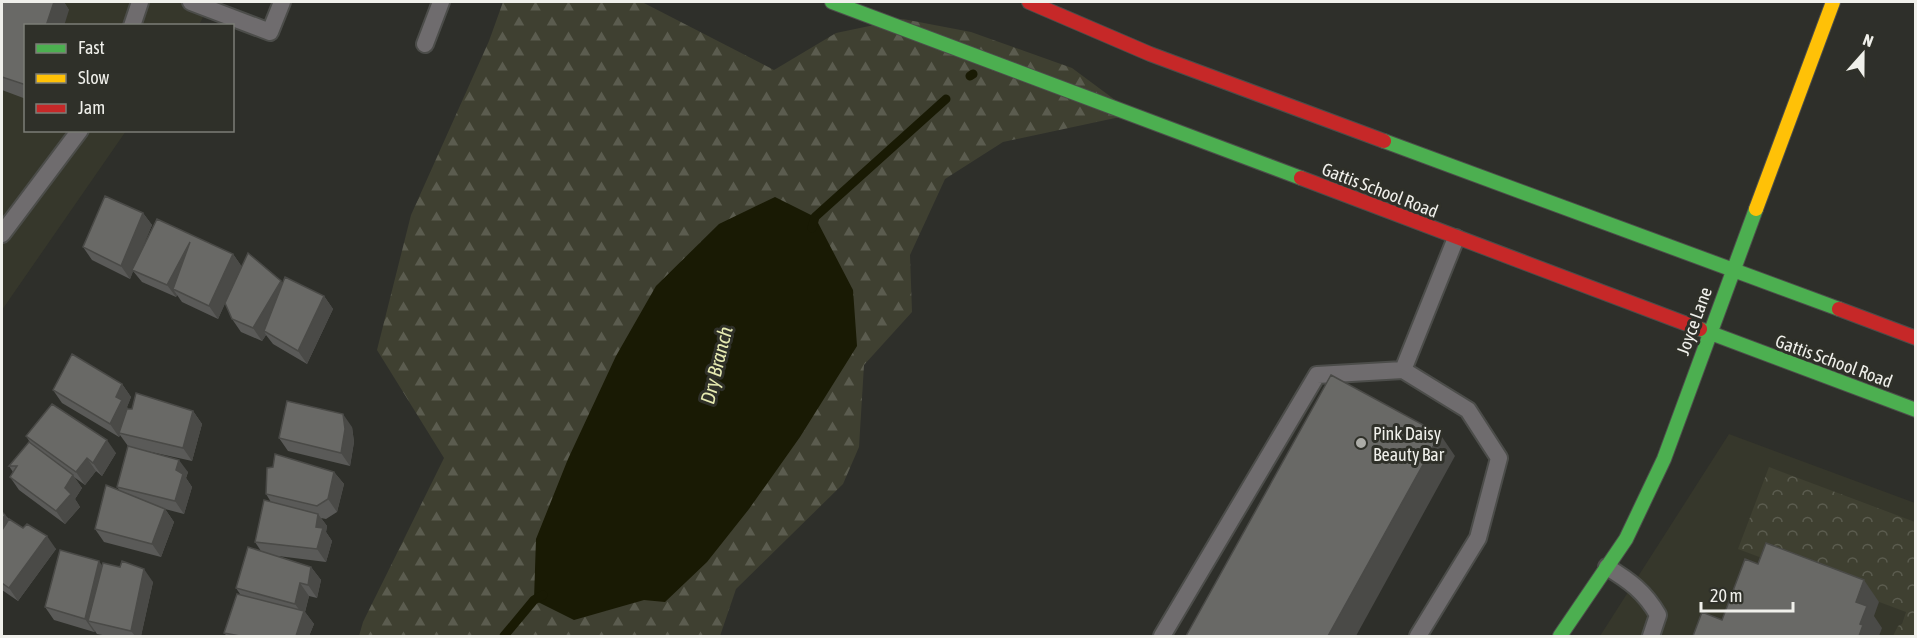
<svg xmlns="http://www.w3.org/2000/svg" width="1917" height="638" viewBox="0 0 1917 638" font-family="'Asap Condensed',sans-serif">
	<defs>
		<pattern id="forest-firs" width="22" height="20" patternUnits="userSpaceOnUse" patternTransform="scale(1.5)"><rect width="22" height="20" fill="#3f4031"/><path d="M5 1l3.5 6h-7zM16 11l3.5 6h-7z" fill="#5b5c4f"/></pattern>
		<pattern id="park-crowns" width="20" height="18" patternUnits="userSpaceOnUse" patternTransform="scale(1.5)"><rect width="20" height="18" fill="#3f4031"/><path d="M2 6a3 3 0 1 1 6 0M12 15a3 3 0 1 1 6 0" fill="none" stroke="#5b5c4f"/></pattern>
	</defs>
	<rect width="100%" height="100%" fill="#2e2f2a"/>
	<path fill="#36372b" d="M2,2H211L199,25L26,26V130L126,131L2,310Z
		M1729,434L1915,503V636H1600Z"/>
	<path fill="url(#forest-firs)" d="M503,2H642L774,70L836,33L903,19L971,32L1072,68L1134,114L1003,142L945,179L910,255L912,312L864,365L859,447L843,484L736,589L720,636H359L363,622L444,458L377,350L411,215L489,41Z"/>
	<path fill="url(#park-crowns)" d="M1769,467L1915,522V636H1893L1898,626L1902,624L1906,612L1738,549Z"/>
	<path fill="#191a04" d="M775,197L815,217L853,290L857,346L800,437L749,509L707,562L665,602L644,600L574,620L534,600L536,539L568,459L616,356L656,286L719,224Z"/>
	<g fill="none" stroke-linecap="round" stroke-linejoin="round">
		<path stroke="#191a04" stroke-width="9" d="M970,76L973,74
			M812,228L815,217L946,99
			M504,636L534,600L543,595"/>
		<g stroke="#4c4d4a" stroke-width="20">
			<path id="lane" d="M191,2L270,32L282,2
				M132,26L140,2
				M425,44L441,2
				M2,234L80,130
				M1403,370L1456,238
				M1607,567C1630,581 1645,592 1658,615L1651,636
				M1162,636L1317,375L1403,370L1468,410L1499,458L1478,538L1418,636"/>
		</g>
		<g stroke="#4c4d4a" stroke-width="16">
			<path id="fast" d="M832,2L1301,178
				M1384,141L1839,309
				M1700,329L1916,410
				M1560,636L1626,539L1664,459L1756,209"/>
		</g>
		<g stroke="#4c4d4a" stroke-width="16">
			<path id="slow" d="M1756,209L1833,2"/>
		</g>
		<g stroke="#4c4d4a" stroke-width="16">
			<path id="jam" d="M1029,2L1150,54L1384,141
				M1301,178L1700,329
				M1839,309L1916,338"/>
		</g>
		<use href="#lane" stroke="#6f6c6e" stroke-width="16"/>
		<use href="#fast" stroke="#4caf50" stroke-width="14"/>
		<use href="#slow" stroke="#ffc107" stroke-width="14"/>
		<use href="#jam" stroke="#c62828" stroke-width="14"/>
	</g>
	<path fill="#5a5a58" d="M2,2H64L69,10L26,26V99L2,90Z
		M143,213L152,225L139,255L233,254L242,267L282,283L324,296L333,309L307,364L273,344L266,335L262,341L241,332L232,319L225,303L218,319L182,302L177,295L176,297L142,282L133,271L130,279L92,260L83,247Z
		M122,384L131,397L127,407L128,409L193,411L202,424L192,461L133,448L188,472L186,478L192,487L184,514L165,509L174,522L161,557L104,542L95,529L120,491L117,487L128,446L120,435L119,437L62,403L53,390Z
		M352,427L354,442L350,466L288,451L279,438Z
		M26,436L116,453L102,476L96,471L85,485L74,477L82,488L75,499L80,507L65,524L19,490L10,477L13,472L9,466L31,444Z
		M334,472L344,484L337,512L326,519L321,518L327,526L326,532L332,541L326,562L278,556L311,567L321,580L317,598L309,596L305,612L314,624L309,636H227L224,633L240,594L236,588L261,551L255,542L271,502L266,494Z
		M2,512L9,519L56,549L18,601L2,590Z
		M102,565L153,582L141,636H108L97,634L95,631L94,632L54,620L45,607Z"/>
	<path fill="#4a4a47" d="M54,2H64L69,10L64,26H46Z
		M143,213L152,225L130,279L121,266Z
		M190,242L173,289L177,295L176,297L167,285Z
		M233,254L242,267L218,319L209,306Z
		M281,281L290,294L264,331L266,335L262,341L253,328Z
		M324,296L333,309L307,364L298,351Z
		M122,384L131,397L127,407L131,413L119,433L120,435L119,437L110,424L116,397Z
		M193,411L202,424L192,461L183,448Z
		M343,414L352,427L354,442L350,466L341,453Z
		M1440,434L1455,456L1356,636H1328Z
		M107,440L116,453L102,476L93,463Z
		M87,458L96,471L85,485L76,472Z
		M179,460L188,472L186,478L192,487L184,514L175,501L176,470Z
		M334,472L344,484L337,512L328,499Z
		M73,475L82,488L75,499L80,507L65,524L56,511L65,488Z
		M165,509L174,522L161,557L152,544Z
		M318,514L327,526L326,532L332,541L326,562L317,549L316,527Z
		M5,515L14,528L2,545V520Z
		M47,536L56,549L18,601L9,588Z
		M99,561L108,574L88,621L95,631L94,632L85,619Z
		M311,567L321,580L317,598L308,585Z
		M144,569L153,582L141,636H135L131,631Z
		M1864,580L1879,602L1874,616L1882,628L1879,636H1859L1860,624L1856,602Z
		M300,583L309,596L305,612L314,624L309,636H296L303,615L295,604Z"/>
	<path fill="#696966" stroke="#4a4a47" stroke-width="1.5" d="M2,2H54L46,26H26V85L2,77Z
		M105,196L143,213L121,266L83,247Z
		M157,219L233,254L209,306L173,289L190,242L167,285L132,270Z
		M248,253L281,281L253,328L232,319L225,303Z
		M285,277L324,296L298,351L264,331Z
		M72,354L122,384L116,397L122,400L110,424L53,390Z
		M1331,375L1440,434L1328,636H1186Z
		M136,393L193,411L183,448L119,433L127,409H132Z
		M287,401L343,414L345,429L341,453L279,438Z
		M52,404L107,440L93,463L87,458L76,472L26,436Z
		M29,442L73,475L65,488L71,494L56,511L10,477L17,466H9Z
		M128,446L179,460L176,470L183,474L175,501L117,487Z
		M275,454L334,472L328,499L317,506L266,494L267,468L273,467Z
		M106,485L165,509L152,544L95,529Z
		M264,500L318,514L316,527L323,528L317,549L255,542Z
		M2,512L5,515L2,520Z
		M9,519L23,528L27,524L47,536L9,588L2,583V530Z
		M1766,543L1864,580L1856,602L1867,606L1860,624L1863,625L1859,636H1693L1702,612L1722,620L1745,559L1758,564Z
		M248,547L311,567L308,585L300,583L295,604L236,588Z
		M60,550L99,561L85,619L45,607Z
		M122,561L144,569L131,631L88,621L103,563L120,567Z
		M237,594L304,611L296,636H240L224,633Z"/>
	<circle fill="#acaca7" stroke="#2f3029" stroke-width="2" cx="1361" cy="443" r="6"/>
	<g text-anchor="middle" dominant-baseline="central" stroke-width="6" stroke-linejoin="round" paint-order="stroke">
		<g font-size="18" fill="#f0f0eb" stroke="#2f3029">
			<text transform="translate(1380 190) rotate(21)">Gattis School Road</text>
			<text transform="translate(1694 321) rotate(-70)">Joyce Lane</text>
			<text transform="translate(1834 361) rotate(20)">Gattis School Road</text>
		</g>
		<g font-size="18" fill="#f0f0eb" stroke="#2f3029" text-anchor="start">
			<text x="1373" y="433">Pink Daisy<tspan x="1373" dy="21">Beauty Bar</tspan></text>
		</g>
		<g font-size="20" font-style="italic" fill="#e6eab1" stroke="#2f3029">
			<text transform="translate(716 365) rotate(-76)">Dry Branch</text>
		</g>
	</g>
	<rect width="1917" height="638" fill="none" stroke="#f0f0eb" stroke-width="6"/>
	<rect x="24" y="24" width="210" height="108" fill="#2f3029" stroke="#7c7d77" stroke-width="1.5"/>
	<rect x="36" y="44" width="30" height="9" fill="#4caf50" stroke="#7c7d77" stroke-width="1.5"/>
	<text x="78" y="54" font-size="18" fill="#f0f0eb">Fast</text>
	<rect x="36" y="74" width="30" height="9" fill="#ffc107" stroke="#7c7d77" stroke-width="1.5"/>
	<text x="78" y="84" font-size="18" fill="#f0f0eb">Slow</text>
	<rect x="36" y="104" width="30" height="9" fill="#c62828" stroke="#7c7d77" stroke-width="1.5"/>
	<text x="78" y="114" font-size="18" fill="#f0f0eb">Jam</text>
	<g transform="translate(1863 54) rotate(21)" stroke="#2f3029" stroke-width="4.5" paint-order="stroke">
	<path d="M0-4.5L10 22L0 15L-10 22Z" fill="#f0f0eb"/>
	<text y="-9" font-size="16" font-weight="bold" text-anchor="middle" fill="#f0f0eb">N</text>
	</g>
	<path d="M1701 602v9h92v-9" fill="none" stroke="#f0f0eb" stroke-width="3"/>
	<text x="1710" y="602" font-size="18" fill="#f0f0eb" stroke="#2f3029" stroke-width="4.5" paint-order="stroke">20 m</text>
</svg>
